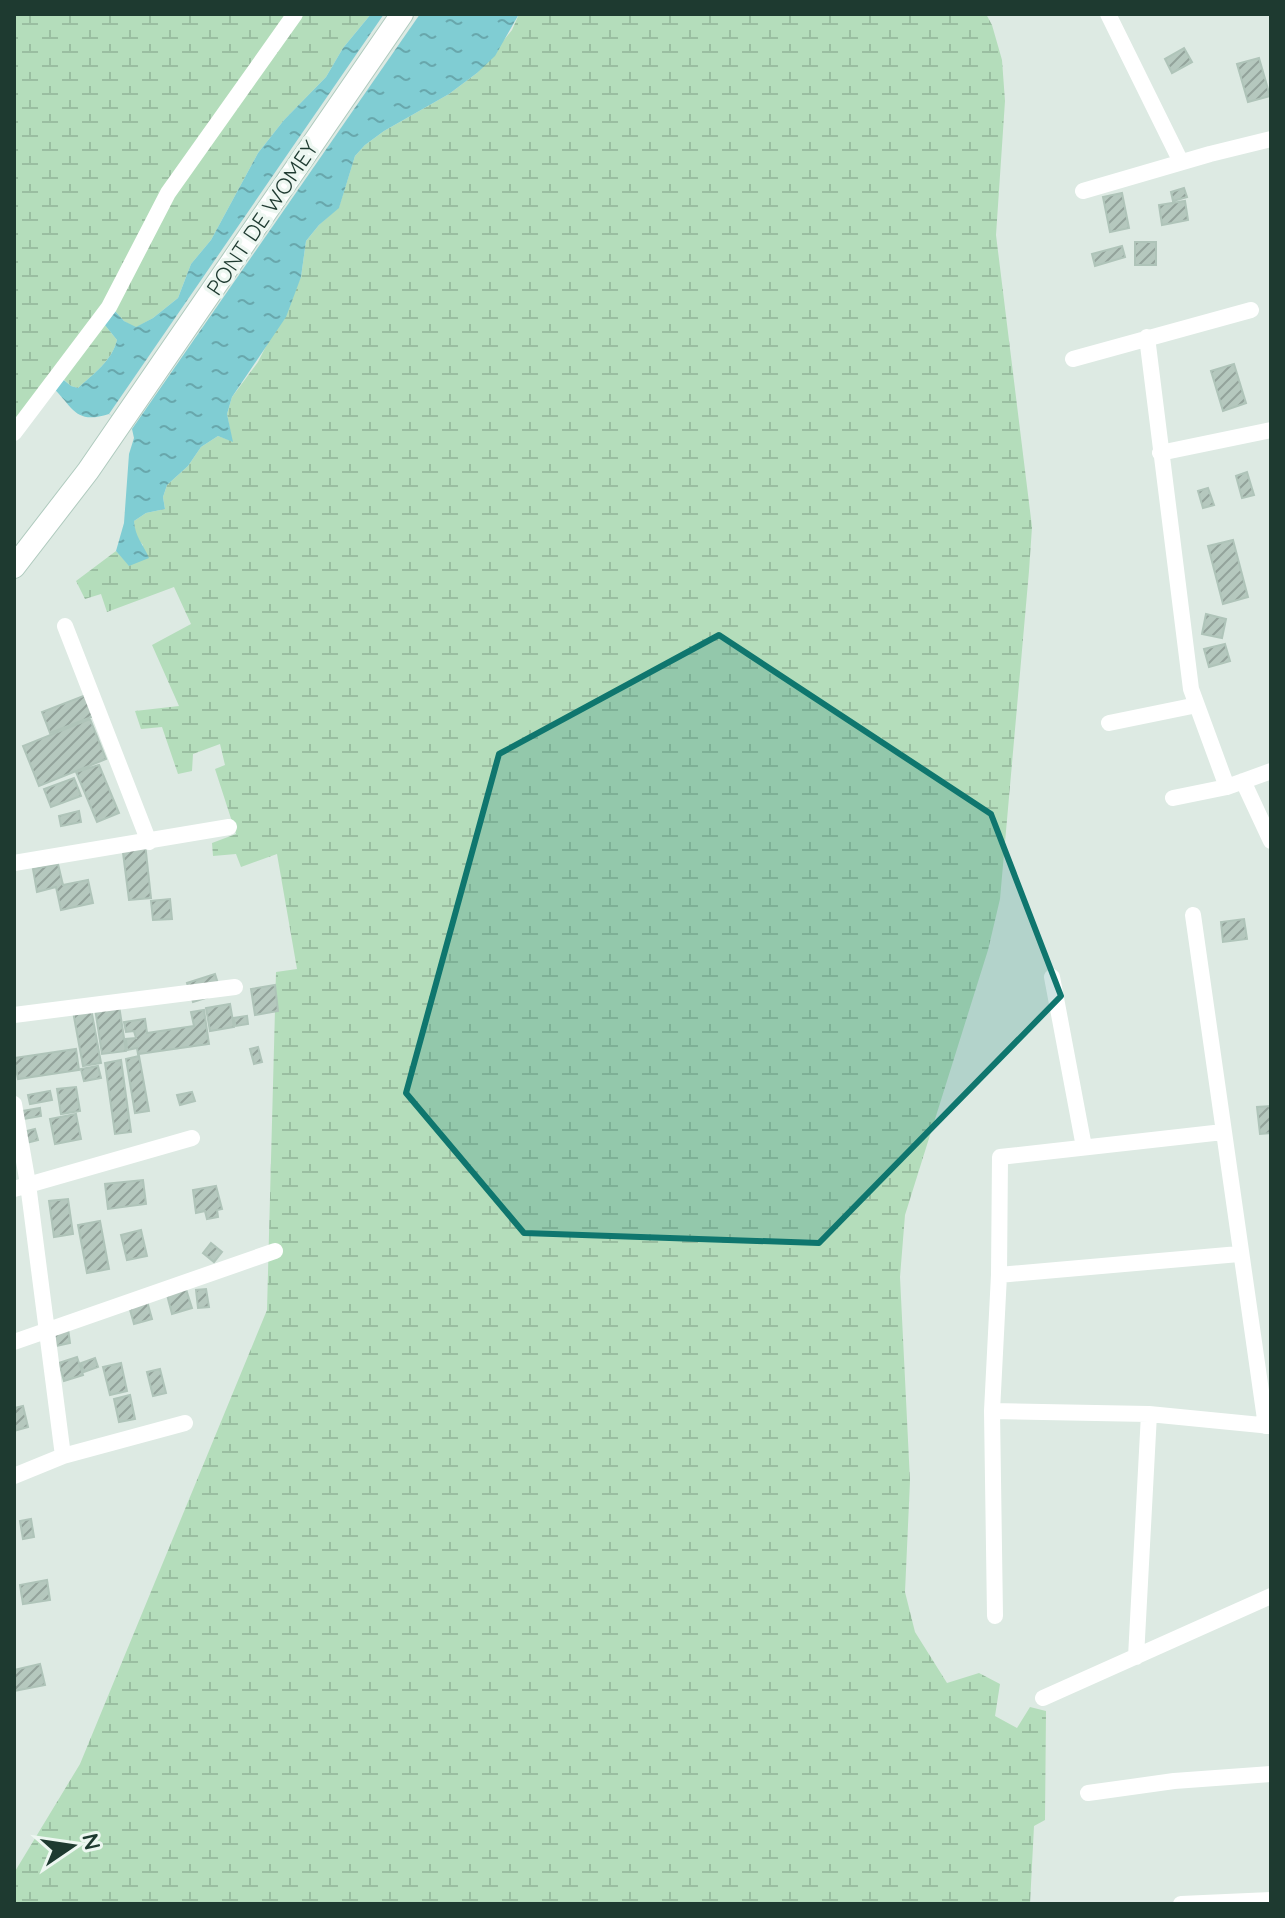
<svg xmlns="http://www.w3.org/2000/svg" width="1285" height="1918" viewBox="0 0 1285 1918" font-family="Quicksand,sans-serif">
	<defs>
		<pattern id="wetland-marsh" width="20" height="14" patternUnits="userSpaceOnUse" patternTransform="scale(2)"><rect width="20" height="14" fill="#b4ddbb"/><path d="M1 5h8M5 5V1M11 12h8M15 12V8" fill="none" stroke="#9abea1"/></pattern>
		<pattern id="water-ripples" width="26" height="14" patternUnits="userSpaceOnUse" patternTransform="scale(2)"><rect width="26" height="14" fill="#80cdd3"/><path d="M2 4q2-2 4 0t4 0M15 11q2-2 4 0t4 0" fill="none" stroke="#68a7ac"/></pattern>
		<pattern id="building-hatch" width="6" height="6" patternUnits="userSpaceOnUse" patternTransform="scale(2)"><rect width="6" height="6" fill="#b5c8be"/><path d="M-1 1l2-2M0 6l6-6M5 7l2-2" fill="none" stroke="#93a39b"/></pattern>
	</defs>
	<rect width="100%" height="100%" fill="#ddeae3"/>
	<path fill="url(#wetland-marsh)" d="M14,14H371L343,48L326,77L284,120L258,153L211,240L191,264L178,298L153,318L135,328L124,321L115,311L100,319L117,340C112,361 93,374 78,388L71,386L60,376L14,433Z
		M519,14H986L992,25L1002,60L1005,101L996,235L1032,527L1029,571L1000,899L988,950L905,1215L900,1277L910,1481L905,1592L915,1632L947,1683L979,1673L1000,1684L995,1716L1017,1728L1030,1707L1046,1711L1045,1820L1034,1826L1030,1904H14V1873L80,1764L267,1310L276,972L297,969L277,854L241,867L236,854L213,856L212,843L236,834L215,769L225,765L220,744L193,754L192,771L178,774L162,727L141,729L135,711L179,706L152,645L191,624L174,587L107,612L101,594L85,599L76,581L116,551L130,566L143,545L135,537L134,521L146,513L165,509L163,497L167,485L188,466L201,447L218,436L232,441L227,414L232,397L258,362L301,277L306,241L319,225L339,207L355,156L365,145L384,131L449,94L477,73L512,30Z"/>
	<path fill="url(#water-ripples)" d="M371,14H519L495,56L477,73L449,94L384,131L365,145L355,156L339,208L319,225L306,241L301,277L286,317L232,397L227,414L233,442L218,436L201,447L188,466L167,485L163,497L165,509L146,513L134,521C135,537 143,544 149,558L129,566L116,551L124,523L129,454L134,438L132,429L109,414C74,425 74,407 51,386L59,376L71,386L78,388C93,374 112,361 117,340L100,319L115,311L124,321L136,327L153,318L178,298L191,264L211,240L258,153L284,120L326,77L343,48Z"/>
	<path fill="#ddeae3" d="M384,14H420L132,429L109,414Z"/>
	<path fill="url(#building-hatch)" stroke="#afc4b9" stroke-width="2" d="M1184,48L1192,62L1172,73L1165,59Z
		M1259,58L1270,96L1248,102L1237,64Z
		M1184,188L1187,197L1173,201L1171,192Z
		M1122,193L1129,228L1110,232L1103,197Z
		M1185,201L1188,220L1162,225L1159,205Z
		M1135,242H1156V265H1135Z
		M1122,246L1125,257L1095,266L1092,254Z
		M1234,364L1246,403L1223,411L1211,371Z
		M1247,472L1254,495L1242,498L1236,476Z
		M1208,488L1214,505L1203,508L1198,491Z
		M1233,540L1248,597L1223,604L1208,546Z
		M1206,614L1226,619L1222,638L1202,634Z
		M1225,644L1230,661L1209,667L1204,649Z
		M86,695L94,716L50,733L42,712Z
		M90,719L106,759L39,786L23,746Z
		M99,765L119,813L97,822L76,772Z
		M74,778L81,796L51,807L44,789Z
		M79,811L81,822L61,826L59,816Z
		M145,843L151,898L129,900L122,845Z
		M58,864L63,885L88,880L93,903L61,910L56,887L37,892L33,869Z
		M170,899L172,919L153,920L151,901Z
		M1244,919L1247,939L1223,942L1221,922Z
		M215,974L221,993L193,1002L187,983Z
		M275,985L278,1011L255,1015L251,989Z
		M118,999L126,1051L102,1054L94,1002Z
		M90,1003L101,1063L83,1066L72,1006Z
		M230,1004L234,1027L210,1031L206,1008Z
		M204,1010L209,1044L138,1054L137,1048L127,1050L126,1039L136,1038L134,1031L126,1032L124,1022L145,1019L147,1033L194,1026L191,1012Z
		M247,1016L248,1024L236,1026L233,1018Z
		M258,1047L262,1062L254,1064L250,1049Z
		M76,1049L79,1070L18,1079L14,1058Z
		M139,1056L149,1111L135,1113L126,1059Z
		M121,1060L131,1132L115,1134L105,1063Z
		M98,1066L101,1078L84,1081L81,1069Z
		M76,1087L80,1111L61,1114L57,1089Z
		M50,1091L52,1100L30,1104L28,1095Z
		M192,1092L195,1101L180,1105L177,1095Z
		M1271,1106V1133L1260,1134L1257,1107Z
		M40,1108L41,1116L23,1119L22,1111Z
		M76,1114L81,1139L55,1144L50,1119Z
		M35,1129L38,1140L26,1143L23,1132Z
		M143,1180L146,1204L108,1209L105,1184Z
		M216,1186L222,1209L217,1210L218,1217L207,1219L205,1211L196,1213L193,1190Z
		M68,1199L73,1234L54,1237L49,1201Z
		M100,1221L109,1269L87,1273L78,1225Z
		M141,1230L147,1256L127,1260L121,1235Z
		M211,1243L222,1252L214,1262L203,1253Z
		M185,1286L192,1308L172,1314L166,1291Z
		M206,1289L209,1307L198,1308L196,1290Z
		M147,1301L152,1319L134,1324L129,1306Z
		M68,1329L70,1343L56,1346L54,1332Z
		M77,1357L83,1375L64,1381L59,1363Z
		M95,1358L98,1367L84,1372L81,1363Z
		M121,1363L127,1391L110,1395L103,1367Z
		M160,1369L166,1393L153,1396L147,1372Z
		M130,1395L135,1419L119,1422L114,1399Z
		M23,1406L28,1427L14,1431V1408Z
		M31,1519L34,1537L23,1539L20,1521Z
		M47,1580L50,1600L23,1604L20,1585Z
		M40,1664L45,1685L14,1691V1670Z"/>
	<g fill="none" stroke-linecap="round" stroke-linejoin="round">
		<g stroke="#afcabe" stroke-width="24">
			<path id="secondary" d="M14,567L88,471L402,14"/>
		</g>
		<path stroke="#fff" stroke-width="16" d="M1108,14L1181,162
			M1083,191L1210,154L1271,139
			M1147,337L1191,689L1227,787
			M1073,359L1251,310
			M14,433L109,307L168,193L295,14
			M1160,453L1271,430
			M65,626L149,842
			M1109,723L1197,705
			M1243,781L1271,841
			M1173,798L1227,787L1271,771
			M14,863L229,827
			M1193,915L1266,1426
			M1052,977L1084,1147
			M14,1015L235,987
			M14,1104L28,1184L63,1456
			M14,1189L192,1138
			M999,1275L1239,1254
			M14,1342L275,1251
			M992,1411L1149,1414L1271,1426
			M14,1476L63,1456L185,1423
			M995,1616L992,1411L999,1275L1000,1157L1223,1132
			M1136,1657L1149,1414
			M1043,1698L1271,1596
			M1088,1793L1174,1781L1271,1774
			M1181,1904L1271,1900"/>
		<use href="#secondary" stroke="#fff" stroke-width="22"/>
	</g>
	<path fill="#0f766e" fill-opacity="0.2" stroke="#0f766e" stroke-width="6" stroke-linejoin="round" d="M719,635L991,814L1061,996L819,1243L524,1233L406,1093L499,754Z"/>
	<g text-anchor="middle" dominant-baseline="central" stroke-width="7" stroke-linejoin="round" paint-order="stroke">
		<g font-size="22" fill="#1e3a30" stroke="#edf7f1">
			<text transform="translate(262 218) rotate(-56)">PONT DE WOMEY</text>
		</g>
	</g>
	<rect width="1285" height="1918" fill="none" stroke="#1e3a30" stroke-width="32"/>
	<g transform="translate(72 1846) rotate(77)" stroke="#edf7f1" stroke-width="6" paint-order="stroke">
	<path d="M0-6L14 30L0 20L-14 30Z" fill="#1e3a30"/>
	<text y="-12" font-size="22" font-weight="bold" text-anchor="middle" fill="#1e3a30">N</text>
	</g>
</svg>
